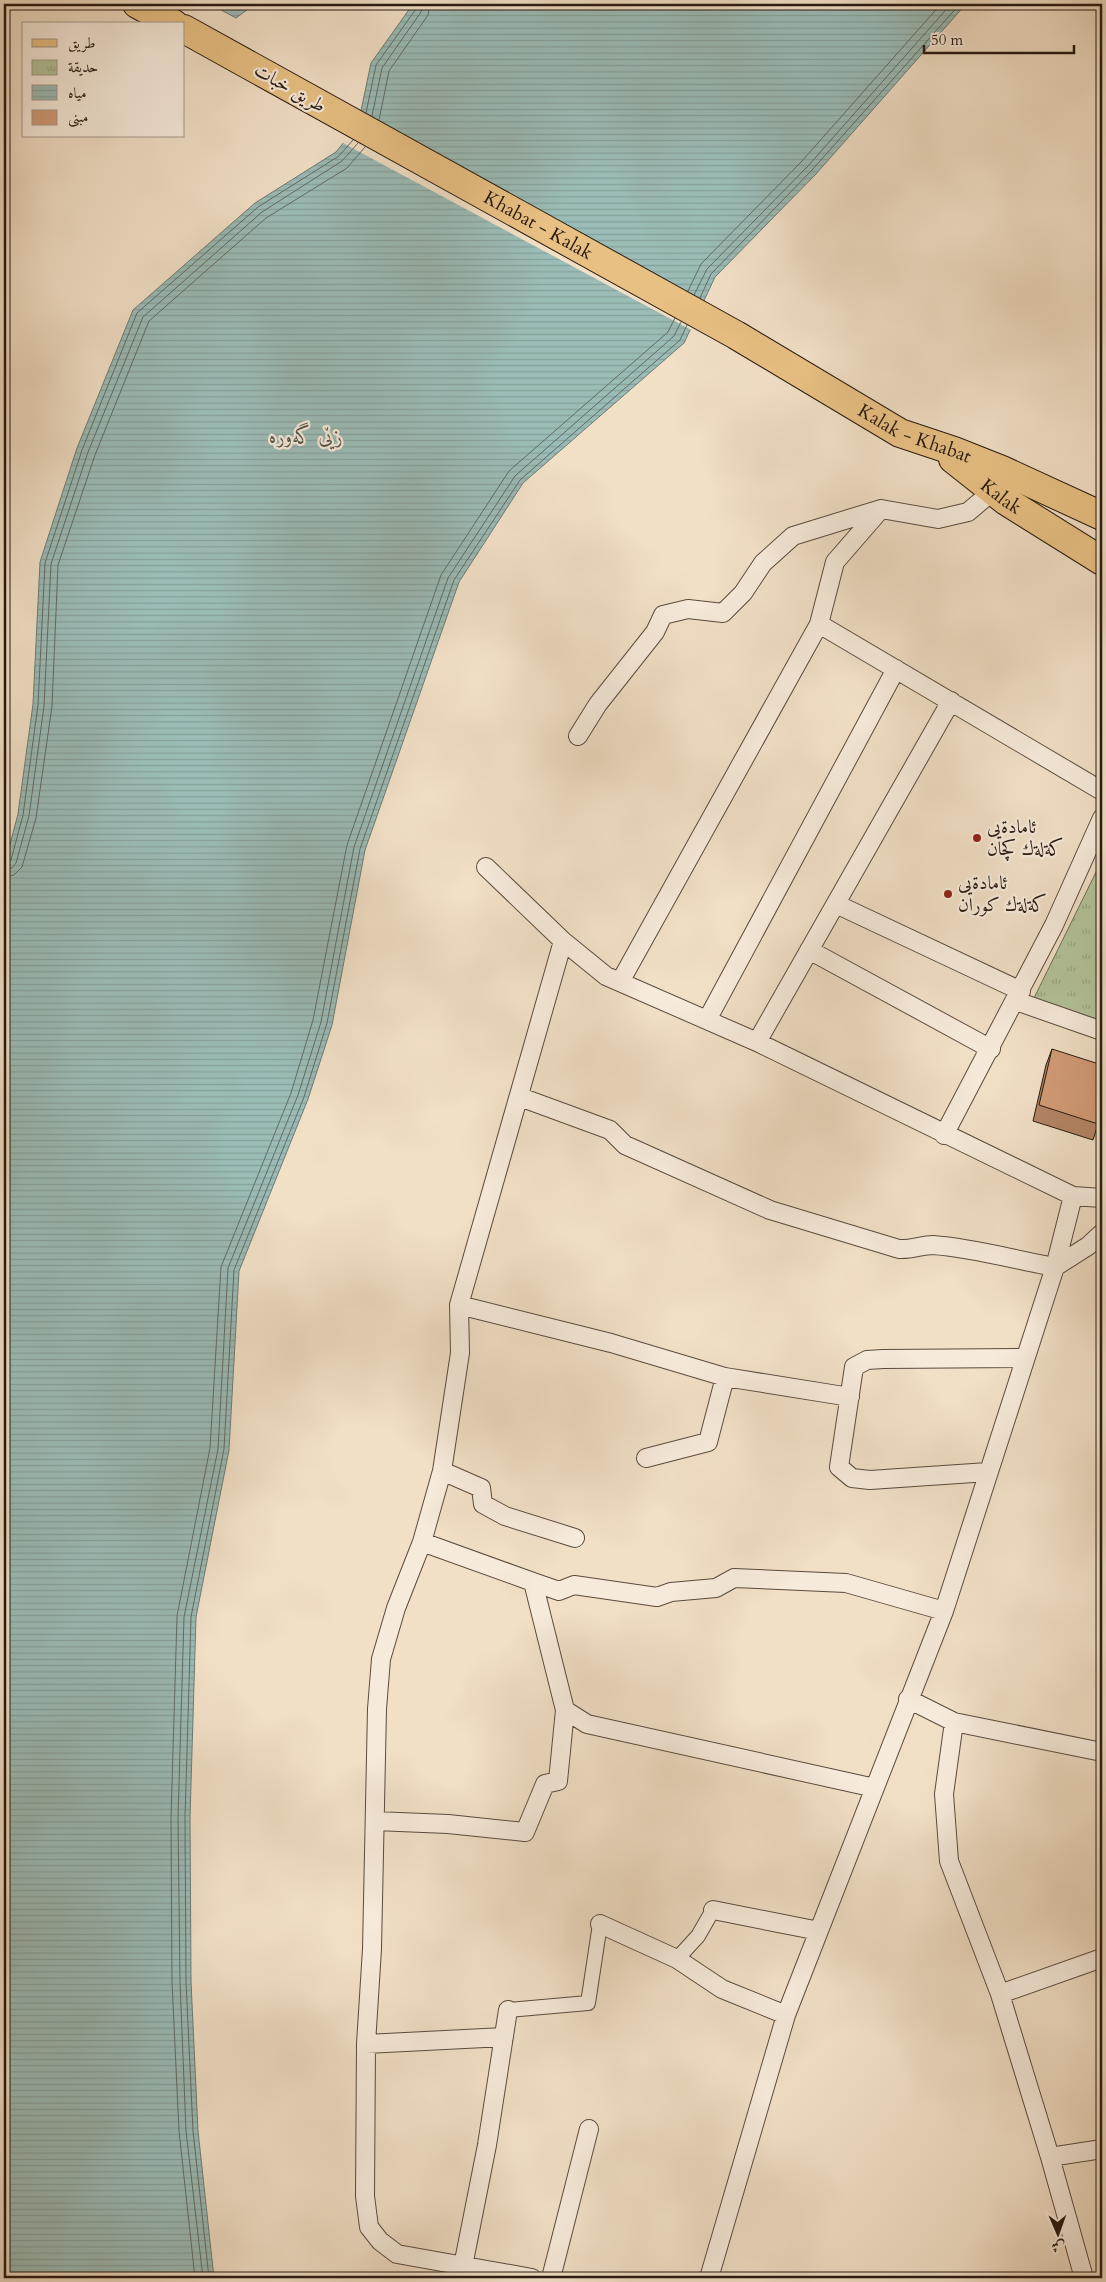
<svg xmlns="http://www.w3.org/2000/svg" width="1106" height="2282" viewBox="0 0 1106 2282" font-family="Cardo,Amiri,serif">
	<defs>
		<pattern id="park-tufts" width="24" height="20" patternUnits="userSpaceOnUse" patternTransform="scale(1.25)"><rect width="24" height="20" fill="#b3c39a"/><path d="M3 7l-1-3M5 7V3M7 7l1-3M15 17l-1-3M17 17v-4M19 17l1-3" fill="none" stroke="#9aa784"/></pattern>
		<pattern id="water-rules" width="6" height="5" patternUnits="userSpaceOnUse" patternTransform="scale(1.25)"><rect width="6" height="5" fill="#9bbcb7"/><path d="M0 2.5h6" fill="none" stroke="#86a19c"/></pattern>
	</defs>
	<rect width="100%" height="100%" fill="#f1dfc6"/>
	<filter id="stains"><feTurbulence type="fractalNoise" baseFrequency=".004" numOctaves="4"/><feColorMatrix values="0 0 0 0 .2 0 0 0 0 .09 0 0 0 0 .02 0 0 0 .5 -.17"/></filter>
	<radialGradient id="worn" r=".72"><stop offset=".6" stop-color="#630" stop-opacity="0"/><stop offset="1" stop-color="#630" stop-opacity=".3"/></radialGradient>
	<path fill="url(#park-tufts)" stroke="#6d6e55" d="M1102,860V1021L1034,998Z"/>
	<path fill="url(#water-rules)" stroke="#6d7b74" d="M210,4H255L236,18Z
		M413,4H966L816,174L715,277L684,343L523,483L459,582L365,850L332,1025L308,1099L239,1271L229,1450L196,1617L190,1818L191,1982L198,2131L214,2278H4V867L18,814L33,704L40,562L77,448L133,310L255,203L336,152L358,125L371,63Z"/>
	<path fill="#f1dfc6" d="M355,126L700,315L693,331L341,142Z"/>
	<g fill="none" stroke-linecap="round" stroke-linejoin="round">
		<path stroke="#616b64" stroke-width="1" d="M366,113L376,65L416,9L417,4
			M372,116L382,68L421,12L423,4
			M379,120L389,71L428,15L430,4
			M688,291L701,264L802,161L941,4
			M694,295L707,269L808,166L951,4
			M700,298L711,274L812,170L960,4
			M4,864L11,860L23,815L38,705L45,563L82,450L137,313L258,207L339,156L353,140
			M4,870L12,868L16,863L29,816L44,706L51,564L88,452L143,317L262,212L342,161L358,143
			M4,877L14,875L22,867L36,818L52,706L58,565L95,455L149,321L266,218L347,168L365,147
			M195,2278L179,2131L172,1982L171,1818L177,1616L210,1448L221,1267L291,1093L313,1020L347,845L441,575L509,471L668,332L675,318
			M203,2278L186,2131L180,1982L178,1818L184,1617L218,1449L228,1268L298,1095L321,1022L354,847L448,578L515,476L674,336L681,322
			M209,2278L193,2131L186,1982L185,1818L191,1617L224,1449L234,1270L304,1097L327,1023L360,849L454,580L520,480L680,340L687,325"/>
		<g stroke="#5a4b3e" stroke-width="16">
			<path id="pedestrian" d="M677,1959L698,1936L713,1910
				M508,2010L588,2003L600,1924"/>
		</g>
		<g stroke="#5a4b3e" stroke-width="20">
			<path id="minor" d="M819,624L1102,791
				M578,736L598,704L655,632L663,615L688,609L723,613L743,593L763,563L793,536L881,509
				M486,867L563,941L606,976L757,1042L1073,1196
				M836,904L1021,991
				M809,950L991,1049
				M620,982L819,624L835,562L881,509L938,519L968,512L993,491
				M1016,1001L1102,1031
				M707,1020L896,669
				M757,1042L951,701
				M520,1097L610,1130L625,1145L770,1210L899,1249C911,1250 922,1245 933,1245C974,1248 1015,1260 1055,1267L1088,1246L1102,1233
				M944,1135L1054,925L1102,818
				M459,1305L611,1343L725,1377L850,1397
				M646,1458L708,1442L725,1377
				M442,1471L481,1488L483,1504L505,1516L575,1538
				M988,1472L870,1480L852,1478L839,1467L854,1367L867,1360L883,1359L1025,1358
				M422,1542L533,1582L565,1710L587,1724L875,1788
				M533,1582L559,1591L574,1585L657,1597L671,1592L716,1588L734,1578L846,1583L944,1611
				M908,1699L954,1722L1102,1752
				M954,1722L944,1794L949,1861L1000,1994L1050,2157L1084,2278
				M375,1821L448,1824L525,1832L545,1784L558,1781L565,1710
				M713,1910L819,1931
				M600,1924L677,1959L722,1989L786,2015
				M1000,1994L1102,1958
				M366,2044L504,2037
				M1050,2157L1102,2149
				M463,2266L487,2145L508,2010
				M532,2278L397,2254L380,2241L369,2227L365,2196L366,2044L372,1949L377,1709L381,1659L396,1608L422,1542L442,1471L460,1353L459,1305L563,941
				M551,2278L589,2129
				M709,2278L786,2015L944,1611L1055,1267L1073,1196L1102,1198"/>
		</g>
		<g stroke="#271a10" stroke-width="30">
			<g id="primary">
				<path d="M137,4L174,24"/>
				<path id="s1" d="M184,29L736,335L900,433L954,451L1002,470L1102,516"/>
				<path id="s2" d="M953,459L1006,501L1102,561"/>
			</g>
		</g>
		<use href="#pedestrian" stroke="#f6eada" stroke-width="14"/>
		<use href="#minor" stroke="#f6eada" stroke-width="18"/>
		<use href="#primary" stroke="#e8c083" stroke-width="28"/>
	</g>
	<path fill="#b48565" stroke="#271a10" d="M1052,1049L1098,1124L1093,1140L1033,1121L1046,1065Z"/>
	<path fill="#d19b76" stroke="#271a10" d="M1052,1049L1102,1065V1112L1098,1124L1039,1105Z"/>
	<g fill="#8f2418" stroke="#f6eada" stroke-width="2">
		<circle cx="977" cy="838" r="5"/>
		<circle cx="948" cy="894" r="5"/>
	</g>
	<g text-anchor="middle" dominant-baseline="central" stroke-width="4.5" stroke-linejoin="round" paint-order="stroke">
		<g font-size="19" fill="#271a10" stroke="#f6eada">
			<text transform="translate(290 88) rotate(30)">طريق خبات</text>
			<text stroke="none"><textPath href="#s1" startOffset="405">Khabat - Kalak</textPath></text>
			<text stroke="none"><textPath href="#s1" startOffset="836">Kalak - Khabat</textPath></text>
			<text stroke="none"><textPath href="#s2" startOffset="61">Kalak</textPath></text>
		</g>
		<g font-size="19" fill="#271a10" stroke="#f6eada" text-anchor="start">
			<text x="987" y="827">ئامادةيى<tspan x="987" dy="22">كةلةك كچان</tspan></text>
			<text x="958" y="883">ئامادةيى<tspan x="958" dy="22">كةلةك كوران</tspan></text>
		</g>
		<g font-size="20" font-style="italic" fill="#50534a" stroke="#f6eada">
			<text x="306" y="436">زێی گەورە</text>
		</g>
	</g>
	<rect width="1106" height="2282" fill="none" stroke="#f1dfc6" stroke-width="20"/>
	<rect x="5" y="5" width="1096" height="2272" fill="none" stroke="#271a10" stroke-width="2.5"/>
	<rect x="10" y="10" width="1086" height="2262" fill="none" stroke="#271a10"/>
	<rect x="22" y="22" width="162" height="115" fill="#f6eada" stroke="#a39789"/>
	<rect x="32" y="39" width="25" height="8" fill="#e8c083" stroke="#a39789"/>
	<text x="68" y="48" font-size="15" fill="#271a10">طريق</text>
	<rect x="32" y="60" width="25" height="15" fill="url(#park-tufts)" stroke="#a39789"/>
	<text x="68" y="72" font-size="15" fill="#271a10">حديقة</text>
	<rect x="32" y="85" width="25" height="15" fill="url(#water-rules)" stroke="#a39789"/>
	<text x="68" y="98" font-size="15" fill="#271a10">مياه</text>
	<rect x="32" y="110" width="25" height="15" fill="#d19b76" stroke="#a39789"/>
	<text x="68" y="122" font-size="15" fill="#271a10">مبنى</text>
	<g transform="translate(1058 2234) rotate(178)" stroke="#f6eada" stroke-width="4" paint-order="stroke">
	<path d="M0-4L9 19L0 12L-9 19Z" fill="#271a10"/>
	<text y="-8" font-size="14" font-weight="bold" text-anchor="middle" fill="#271a10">ش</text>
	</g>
	<path d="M924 45v8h150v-8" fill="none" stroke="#271a10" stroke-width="2.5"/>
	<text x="931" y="45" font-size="15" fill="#271a10" stroke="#f6eada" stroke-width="4" paint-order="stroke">50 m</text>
	<rect width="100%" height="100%" filter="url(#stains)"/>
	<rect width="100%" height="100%" fill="url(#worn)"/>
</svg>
